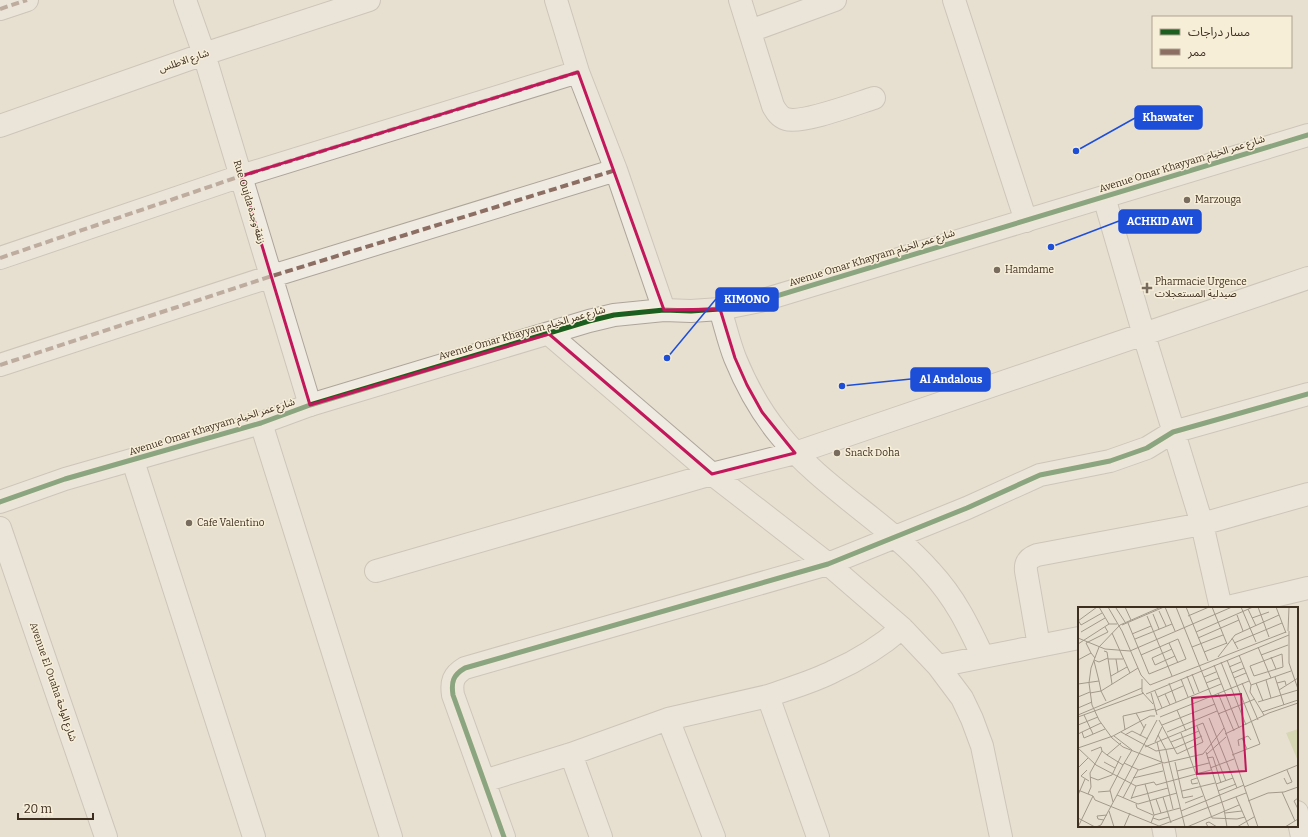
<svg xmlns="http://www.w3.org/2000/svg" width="1308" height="837" viewBox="0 0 1308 837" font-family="Bitter,'Noto Sans Arabic',serif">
	<rect width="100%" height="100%" fill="#e7e0d1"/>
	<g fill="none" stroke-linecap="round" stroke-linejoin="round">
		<g stroke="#ada599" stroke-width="24">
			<path id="minor" d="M185,0L204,54L310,405
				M556,0L578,72L616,170L664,310
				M740,0L773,106C776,111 779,117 786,119C802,124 855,104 874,98
				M954,0L1026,221
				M0,9L27,0
				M750,31L835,0
				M0,126L204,54L369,0
				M1104,197L1144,335L1202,524L1221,608
				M0,258L241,176L578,72
				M720,309C725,325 729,343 735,358C746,385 761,412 779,434C822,488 886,521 931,572C955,598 968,625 983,657
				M549,334L712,474L828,564L902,628L938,666L962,698L972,719L982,746L1001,837
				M0,365L272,276L616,170
				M261,423L391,837
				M133,461L254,837
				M0,528L106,837
				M376,571L712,474L795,453L1308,278
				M1224,608L1308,588
				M1039,646L1026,571C1025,562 1029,558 1037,555L1202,524L1308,494
				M938,666L1079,638
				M768,696C790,688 813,682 834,671C859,660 881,646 902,628
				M668,719L714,837
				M571,754L601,837
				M484,781L571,754L668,719L768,696L818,837
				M1297,812L1302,837
				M1163,826L1165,837
				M504,837L453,695C451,682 453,675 465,668L828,564L967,508L1040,475L1110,461L1147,448L1173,432L1308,394"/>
		</g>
		<g stroke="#ada599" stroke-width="24">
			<path id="tertiary" d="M0,502L65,479L261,423L310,405L589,321L614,315L664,310L691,311L720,309L760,301L1308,135"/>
		</g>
		<use href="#minor" stroke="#efebe3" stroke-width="22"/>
		<use href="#tertiary" stroke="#efebe3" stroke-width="22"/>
		<path stroke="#8d6e63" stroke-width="4" stroke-dasharray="8 4" stroke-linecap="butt" d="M0,9L27,0
			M0,258L241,176L578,72
			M0,365L272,276L616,170"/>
		<g stroke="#f7eed8" stroke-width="8">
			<path id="cycleway" d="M0,502L65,479L261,423L310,405L589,321L614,315L664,310L691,311L720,309L760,301L1308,135
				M504,837L453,695C451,682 453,675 465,668L828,564L967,508L1040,475L1110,461L1147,448L1173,432L1308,394"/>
		</g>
		<use href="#cycleway" stroke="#1b5e20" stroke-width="5"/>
	</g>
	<path d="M0 0H1308V837H0ZM578,72L664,310L720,309L735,358L747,385L762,412L795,453L712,474L549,334L310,405L241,176Z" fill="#e7e0d1" fill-opacity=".55" fill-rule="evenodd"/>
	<path fill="none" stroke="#c2185b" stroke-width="3" stroke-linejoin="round" d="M578,72L664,310L720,309L735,358L747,385L762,412L795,453L712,474L549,334L310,405L241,176Z"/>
	<g fill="#786c5e" stroke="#f7eed8" stroke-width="1.5">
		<circle cx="1187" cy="200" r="4"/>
		<circle cx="997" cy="270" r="4"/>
		<path d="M1145 282h4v4h4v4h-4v4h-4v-4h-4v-4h4z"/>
		<circle cx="837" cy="453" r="4"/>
		<circle cx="189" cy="523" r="4"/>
	</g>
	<g text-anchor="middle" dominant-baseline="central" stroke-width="3" stroke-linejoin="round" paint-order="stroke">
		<g font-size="10" fill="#3d2e20" stroke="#f7eed8">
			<text transform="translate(184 61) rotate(-19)">شارع الاطلس</text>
			<text transform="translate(1182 164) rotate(-17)">Avenue Omar Khayyam شارع عمر الخيام</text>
			<text transform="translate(249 202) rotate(73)">Rue Oujda زنقة وجدة</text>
			<text transform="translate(872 258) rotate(-17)">Avenue Omar Khayyam شارع عمر الخيام</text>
			<text transform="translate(522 333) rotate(-16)">Avenue Omar Khayyam شارع عمر الخيام</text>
			<text transform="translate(212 427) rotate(-17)">Avenue Omar Khayyam شارع عمر الخيام</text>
			<text transform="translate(53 682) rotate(71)">Avenue El Ouaha شارع الواحة</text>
		</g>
		<g font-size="10" fill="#3d2e20" stroke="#f7eed8" text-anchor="start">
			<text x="1195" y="200">Marzouga</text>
			<text x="1005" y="270">Hamdame</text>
			<text x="1155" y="282">Pharmacie Urgence<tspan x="1155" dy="12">صيدلية المستعجلات</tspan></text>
			<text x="845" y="453">Snack Doha</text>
			<text x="197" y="523">Cafe Valentino</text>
		</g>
	</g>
	<g transform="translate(1078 607)">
		<rect width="220" height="220" fill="#e7e0d1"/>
		<path d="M220,122V154L208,126Z" fill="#d6d7b3"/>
		<path fill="none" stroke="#a3998a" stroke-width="1" d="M21,0L31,17M30,0L44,24L63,68L72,78M47,0L53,13M83,0L42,18L21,40L13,61L11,76L14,98L21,113L34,131L45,140L86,156L125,147L146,121M87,0L97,24M98,0L147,123L180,220M108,0L130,54M134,0L149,37M163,0L178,35M180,0L191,30M198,0L208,26M38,1L47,15M170,2L178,19M81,4L88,19M75,7L81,22M159,8L165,24M69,9L94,69M110,9L131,0M174,11L191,5M0,13L3,18L24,6M0,14L19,0M50,16L71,67L108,52L100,32L63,48M44,18L86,0M210,24L211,0M211,24V56L220,82M3,25L27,11M118,25L175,0M34,26L52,66M54,27L73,19M0,31L27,42L52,44L154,0M120,31L161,13M154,31L160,42M57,32L94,17M91,36L100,56M156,36L204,16M0,37L31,17H39M114,40L145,28M180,40L193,71M94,42L74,51L77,58L97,49M26,44L29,45L34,77M126,45L149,36M13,46L8,36L30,25L27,20M204,47L205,60L176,69L172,59ZM161,48L173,78L172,85L186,108M183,48L210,38M140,50L157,28L201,8M193,50L198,62M30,52H45M38,52L40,65M0,53L13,46L17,51M16,53L21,55L30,51M149,53L174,116M143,55L168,118M136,58L161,121M151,60L163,55M154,66L166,61M114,67L121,85M33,69L49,60M109,69L116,87M126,70L138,65M197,70L206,98M156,71L168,66M64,72V85L75,97M103,72L110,90M188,73L193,91M91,76L98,95M128,76L141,71M164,76L180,113M178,76L185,94M199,76L207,74L208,78M0,77L21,74L16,54M72,78L208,25M173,78L213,64M201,83L220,71M77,84L84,101M12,86L23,84L21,74M73,86L79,108M140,86L156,124M68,87L211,28M87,87L92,98M0,90L12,85M80,90L105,79M28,94L23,84L60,61M180,95L220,83M0,101L14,95M99,103L108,124M77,104L143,77M184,105L220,93M58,106L66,121M140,107L177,92M0,108L64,81M6,108L15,127M0,110L66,86M82,110L171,74M131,111L159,181M81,113L99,147L125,135L119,119M0,118L20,110M84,118L137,97M47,123L45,109L77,102M4,125L23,116M43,125L78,144L97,141L124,129M89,125L139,104M103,126L134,211L159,212L167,210M0,127L4,125L6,131L27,122M147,127L191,106L220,96M47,128L54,124L70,132M80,128L88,143L107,220M36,129L54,143M62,129L68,117M164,131L169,142M77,135L84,120M79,135L95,202M93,135L121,124M161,139L160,133L170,129L173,133M67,140L125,116L148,174M0,141L18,158L58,179L76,175L78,178L133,163M0,141L35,129L72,109H77M13,144L23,140L24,144M128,145L146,202L149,220M129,147L148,130M29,148L45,158L54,143M154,148L182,137L174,116M129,151L135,150L143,176M26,155L37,161M97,155L105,191L115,189M46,156L61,163L83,156M0,161L10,151M132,161L156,152M9,163L3,169L11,174M99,164L131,156M12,170L20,173L34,168L43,149M55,171L85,164M119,171L113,173L114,177L120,176M206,171L209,177L214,175L209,163M67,177L76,208M138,177L155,171M166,180L220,158M0,183L15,189L17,193L81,219L168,186M104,184L137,176M140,184L158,177M20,185L32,184M204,185L217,214M10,187L13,180L12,166L24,144L29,148L43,136M0,188L7,172M39,188L60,197L99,186M85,190L93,216M158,190L171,220M45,191L60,163M53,191L90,181M220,191L216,194L220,202M53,192L58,179M78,192L83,206M170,194L190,186L206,185L220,180M35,195L32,183L45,158M107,196L125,189M58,197L59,201L75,208M31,204L36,220M103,204L166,178M147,206L164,204M0,211L17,220M75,211L81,213L91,210M26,213L20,212L19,209L29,208M73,216L76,208L102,201M0,220L15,189M18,220L23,218L79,113M46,220L52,206M109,220L161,198M130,220L128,216L131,215L139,220M159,220L176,210M207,220L220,212"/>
		<path fill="#c2185b" fill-opacity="0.15" stroke="#c2185b" stroke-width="2" d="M163,87L168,164L119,167L114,91Z"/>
		<rect width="220" height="220" fill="none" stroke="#3d2e20" stroke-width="2"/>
	</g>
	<path fill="none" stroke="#1d4ed8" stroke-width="1.5" d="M1076 151L1135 118M1051 247L1119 221M667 358L716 299M842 386L911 379"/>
	<g fill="#1d4ed8" stroke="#f7eed8" stroke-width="1.5">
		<circle cx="1076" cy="151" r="4"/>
		<circle cx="1051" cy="247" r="4"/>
		<circle cx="667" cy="358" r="4"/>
		<circle cx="842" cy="386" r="4"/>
	</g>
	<g fill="#1d4ed8" stroke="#1d4ed8" stroke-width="1.5">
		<rect x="1135" y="106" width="67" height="23" rx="4"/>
		<rect x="1119" y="210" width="82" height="23" rx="4"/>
		<rect x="716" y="288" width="62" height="23" rx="4"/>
		<rect x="911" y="368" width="79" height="23" rx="4"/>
	</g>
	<g font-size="11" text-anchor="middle" font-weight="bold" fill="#fff">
		<text x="1168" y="121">Khawater</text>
		<text x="1160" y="225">ACHKID AWI</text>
		<text x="747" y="303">KIMONO</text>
		<text x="951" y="383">Al Andalous</text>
	</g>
	<rect x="1152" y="16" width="140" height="52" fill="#f7eed8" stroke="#ada18e"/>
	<rect x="1160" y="29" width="20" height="6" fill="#1b5e20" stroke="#ada18e"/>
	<text x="1188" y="36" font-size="12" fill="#3d2e20">مسار دراجات</text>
	<rect x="1160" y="49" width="20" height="6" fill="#8d6e63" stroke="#ada18e"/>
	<text x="1188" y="56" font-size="12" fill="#3d2e20">ممر</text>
	<path d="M18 813v6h75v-6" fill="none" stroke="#3d2e20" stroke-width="2"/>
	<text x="24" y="813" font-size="12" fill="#3d2e20" stroke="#f7eed8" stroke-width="3" paint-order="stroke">20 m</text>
</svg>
